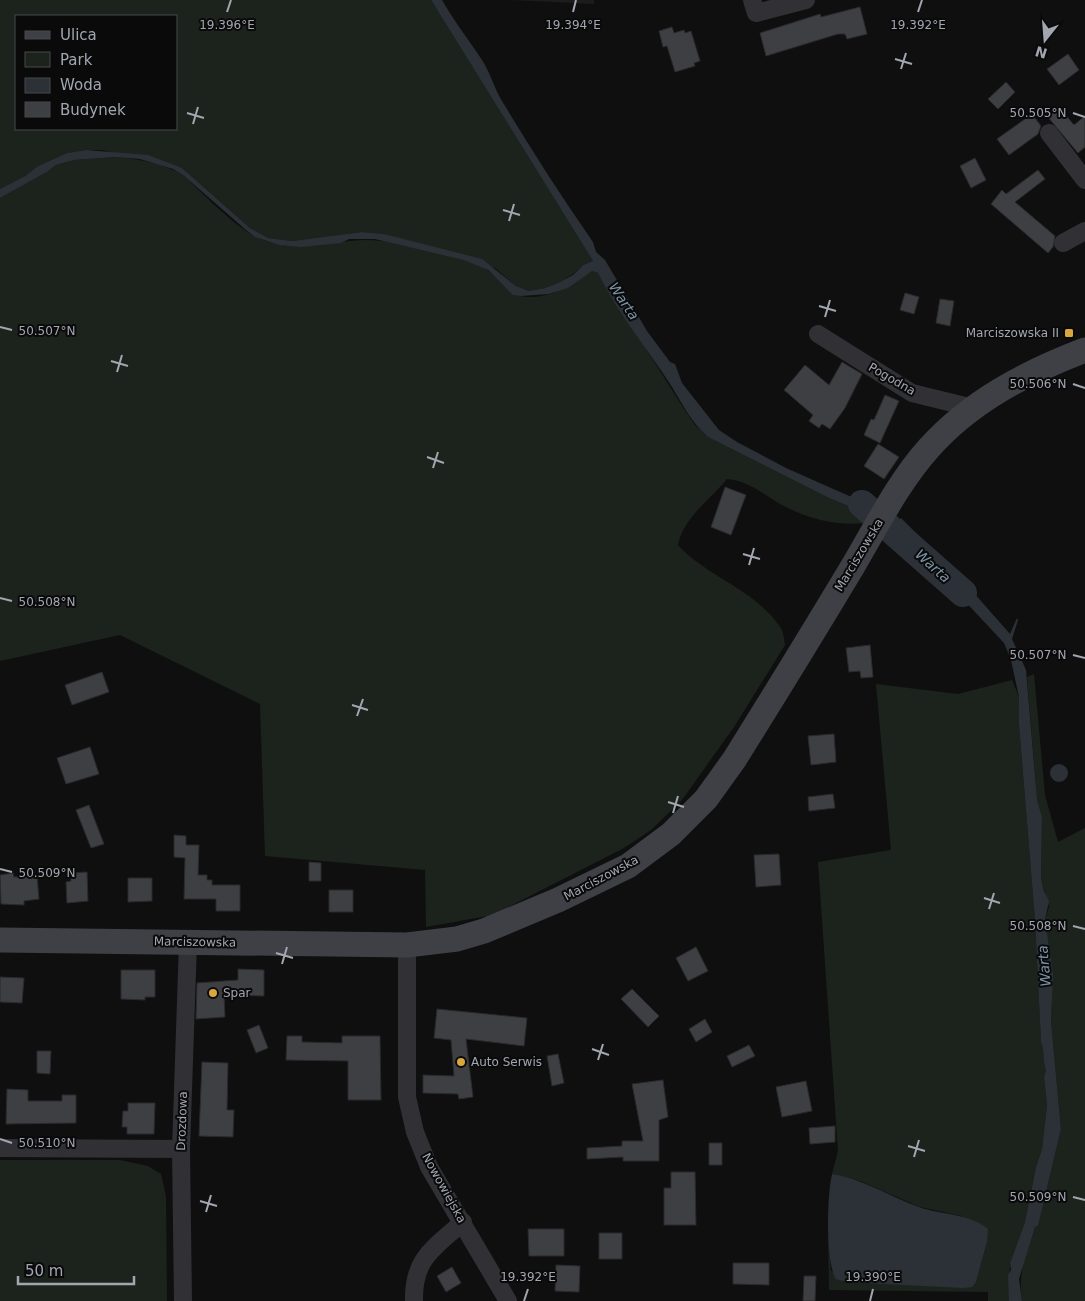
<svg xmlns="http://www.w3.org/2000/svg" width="1085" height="1301" viewBox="0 0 1085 1301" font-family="'DejaVu Sans',sans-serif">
	<rect width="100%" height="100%" fill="#0f0f10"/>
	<path fill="#1c1c1d" d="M511,0H594V4Z"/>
	<path fill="#1c231d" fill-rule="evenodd" d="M0,0H431L593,261L583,265L573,274L560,282L545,288L529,291L516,286L495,268L384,234L362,232L292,241L268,238L250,228L182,168L102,150H86L67,153L38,166L25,176L0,189ZM16,16H176V129H16Z
		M115,157C140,159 162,163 183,175C205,195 238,232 266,241C308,256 350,232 393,243C417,249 461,256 481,266C499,276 508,298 530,297C560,296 569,284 592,271L598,273L684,409L695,425L708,437L829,498L870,515L868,523C836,526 811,520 782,505C763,494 749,481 727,479C709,501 683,518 678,545C707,577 756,590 780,627C784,632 784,640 785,645L734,727L682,800L651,830L624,848L493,915L426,927L425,870L265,856L260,704L120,635L0,661V198L47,172L56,165L74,160Z
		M1034,674L1045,795L1058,842L1085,828V1301H1022C1018,1271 1026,1255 1035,1227L1038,1226L1061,1129L1051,1021L1052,987L1045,920L1049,907L1041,878L1042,817L1037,799L1027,677Z
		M1012,680L1019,697V725L1035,920L1041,1041C1045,1051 1042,1060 1046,1070L1044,1077L1047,1105L1042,1149L1036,1167L1025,1222L1010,1263L1009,1301H988V1292L829,1290L828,1231L831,1271L976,1282L987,1242L962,1216L920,1207L860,1181L832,1174L838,1151L818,862L891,850L876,684L958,694Z
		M0,1160H120L148,1166L161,1174L166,1196L167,1301H0Z"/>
	<path fill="#2b3137" d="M431,0H442C454,21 469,40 482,60C490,72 494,88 502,101C531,149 561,196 593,242L596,252L605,260L647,331L670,362L675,364L682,383L719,430L737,442L786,468L874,507L870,515L829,498L708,437C691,422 683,405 672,387C647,348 618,314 598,273L592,271L568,288L549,294L521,296L513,295L488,270L464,260L375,239H349L341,243L301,247L279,245L255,237L246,230L183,175L173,169L140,159L115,157L74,160L56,165L47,172L0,198V189L25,176L38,166L67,153L86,150L148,155L182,168L250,228L268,238L292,241L362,232L384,234L482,259L516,286L529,291L545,288L560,282L573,275L583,265L593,261Z
		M901,518L932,549L918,562L889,539Z
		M944,559L1010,634L1017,618L1018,620L1012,639L1026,670L1037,799L1042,817L1041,878L1044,891L1049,901L1045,920L1053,975L1051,1021L1061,1129L1038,1226L1035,1227L1019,1279L1022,1301H1009L1008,1275L1011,1270L1010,1263L1025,1222L1036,1167L1042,1149L1047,1105L1044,1077L1046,1070C1042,1060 1045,1051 1041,1042L1035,920L1019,725V697L1011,660L1004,643L945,580L929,573Z
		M1050 773a9 9 0 1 1 18 0a9 9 0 1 1-18 0Z
		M832,1174C863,1179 889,1196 919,1207C941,1215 969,1213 988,1229L987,1242L976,1282L972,1287L963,1288L847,1282L836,1279C825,1261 827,1196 832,1174Z"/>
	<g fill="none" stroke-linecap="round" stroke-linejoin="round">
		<path stroke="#2b3137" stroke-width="28" d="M862,504L963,593"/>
	</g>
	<path fill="#3e3f43" stroke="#2a2a2c" d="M860,7L867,34L847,39L845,34H838L766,56L760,33L820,14L821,17Z
		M672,27L674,33L684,30L685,33L691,31L700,61L694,63L695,66L675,72L667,46L663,47L659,31Z
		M1068,54L1079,70L1059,85L1047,69Z
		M1006,82L1015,92L998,109L988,99Z
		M1058,106L1074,125L1085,116V147L1078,153L1047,116Z
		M1032,114L1041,126L1038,134L1009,155L997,139Z
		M975,158L986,180L971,188L960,166Z
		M1038,170L1045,179L1015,202L1055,236L1053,247L1048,253L991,204L1002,190L1006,194Z
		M905,293L919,297L914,314L900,310Z
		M940,299L954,301L950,326L936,323Z
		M842,362L862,374L845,408L830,429L822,424L819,428L809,421L813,415L784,390L805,365L829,385Z
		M885,395L899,401L880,443L864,435L871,419L874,420Z
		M878,444L899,457L884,479L864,466Z
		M725,487L746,495L731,535L711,527Z
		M870,645L873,677L861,678L860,671L849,672L846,648Z
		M102,672L109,692L72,705L65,685Z
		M834,734L836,762L811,765L808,736Z
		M90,747L99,774L66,784L57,758Z
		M833,794L835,808L809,811L808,797Z
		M89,805L104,844L91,848L76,810Z
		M174,835L186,836V845H199L198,875H207V880H212V885H240V911H216V899H184L185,858L174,857Z
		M779,854L781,885L756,887L754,855Z
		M309,862L321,863V881H309Z
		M87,872L88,901L67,903L66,882L71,881V873Z
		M13,873L14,877L37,876L39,899L24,901V905L1,904L0,875Z
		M128,878H152V901L128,902Z
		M329,890H353V912H329Z
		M696,947L708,971L688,981L676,958Z
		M238,969L264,970V996L224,995L225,1017L196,1019L197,983L238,980Z
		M121,970H155V997H145V1000L121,999Z
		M0,977L24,978L22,1003L0,1002Z
		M632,989L659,1016L648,1027L621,999Z
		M437,1009L527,1018L524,1046L466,1039L473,1097L459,1099L458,1094L423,1093V1075L454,1076L451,1040L434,1038Z
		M705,1019L712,1032L696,1042L689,1029Z
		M259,1025L268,1048L256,1053L247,1030Z
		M287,1036H302V1042L342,1043V1036H380L381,1100H348V1061L286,1060Z
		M749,1045L755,1056L732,1067L727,1056Z
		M37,1051H51L50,1074L37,1073Z
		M558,1054L564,1083L552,1086L547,1056Z
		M202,1062L228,1063L227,1110H234L233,1137L199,1136Z
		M663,1080L668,1117L659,1120V1161H623V1157L587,1159V1148L622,1146V1141H643L632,1084Z
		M806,1081L812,1111L782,1117L776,1087Z
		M7,1089L28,1090V1101H62V1095H76V1123L6,1124Z
		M128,1103H155L154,1134H127V1127H122L123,1111H128Z
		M835,1126V1142L810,1144L809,1128Z
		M709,1143H722V1165H709Z
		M671,1172H695L696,1225H664V1188H671Z
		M528,1229H564V1256H529Z
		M599,1233H622V1259H599Z
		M733,1263H769V1285L733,1284Z
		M556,1265L580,1266L579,1292L555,1291Z
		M452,1267L461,1283L446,1292L437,1276Z
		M804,1276H816L815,1301H803Z"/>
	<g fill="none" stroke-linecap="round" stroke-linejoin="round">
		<path stroke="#313135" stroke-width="18" d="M752,0L756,13L806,0
			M1049,133L1085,180
			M1063,243L1085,231
			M818,334L912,393L973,408
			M407,945V1097L415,1132L429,1167L508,1301
			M0,1148L181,1149
			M183,1301L181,1149L188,942
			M414,1301C413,1258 434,1248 463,1222"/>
		<path stroke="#3f4045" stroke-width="25" d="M0,940L407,945L457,939L484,931L558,900L628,866L671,834L706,799L734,760C774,696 814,631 853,566C876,527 899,481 929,448C971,401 1027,372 1085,350"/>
	</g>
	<path fill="none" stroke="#a2a6b0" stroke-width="2" d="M227,12L231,0M573,12L576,0M918,12L922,0M895,59L912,64M901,69L906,53M187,113L204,118M1073,113L1085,117M193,124L198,107M503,210L520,215M509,221L514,204M819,306L836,311M825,317L830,300M0,327L12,330M111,361L128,366M117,372L122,355M1073,384L1085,388M427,457L444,463M433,468L438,452M743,554L760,559M749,565L754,548M0,598L12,601M1073,655L1085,658M352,705L368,710M357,716L363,699M668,802L684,807M673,813L678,796M0,869L12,872M984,898L1000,903M989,909L994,893M1073,926L1085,929M276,953L293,958M282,964L287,947M592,1049L609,1055M598,1060L603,1044M0,1139L12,1143M908,1146L925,1151M914,1157L919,1140M1073,1197L1085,1200M200,1201L217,1206M206,1212L211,1195M524,1301L528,1289M870,1301L873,1289"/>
	<g fill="#daa73e" stroke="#0a0a0b" stroke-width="2">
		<rect x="1064" y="328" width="10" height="10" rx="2.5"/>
		<circle cx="213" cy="993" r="5"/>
		<circle cx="461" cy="1062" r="5"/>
	</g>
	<g text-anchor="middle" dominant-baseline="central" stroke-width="4" stroke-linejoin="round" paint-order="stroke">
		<g font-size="12" fill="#a2a6b0" stroke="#0a0a0b" text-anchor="start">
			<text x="1059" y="333" text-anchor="end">Marciszowska II</text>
			<text x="223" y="993">Spar</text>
			<text x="471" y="1062">Auto Serwis</text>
		</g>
		<g font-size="12" fill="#a2a6b0" stroke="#0a0a0b">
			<text transform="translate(892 379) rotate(30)">Pogodna</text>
			<text transform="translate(859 555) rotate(-59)">Marciszowska</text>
			<text transform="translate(601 878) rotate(-28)">Marciszowska</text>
			<text transform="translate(195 942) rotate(1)">Marciszowska</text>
			<text transform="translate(182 1121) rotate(-88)">Drozdowa</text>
			<text transform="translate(444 1188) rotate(61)">Nowowiejska</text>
		</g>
		<g font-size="14" font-style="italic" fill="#7c93a7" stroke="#0a0a0b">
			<text transform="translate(624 301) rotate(56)">Warta</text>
			<text transform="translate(933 566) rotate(42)">Warta</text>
			<text transform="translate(1044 966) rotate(-95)">Warta</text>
		</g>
	</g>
	<g font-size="12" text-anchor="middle" fill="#a2a6b0" stroke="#0a0a0b" stroke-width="4" stroke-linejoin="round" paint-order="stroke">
		<text x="227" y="29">19.396°E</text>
		<text x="573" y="29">19.394°E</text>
		<text x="918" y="29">19.392°E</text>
		<text x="1038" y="117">50.505°N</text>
		<text x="47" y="335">50.507°N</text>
		<text x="1038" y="388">50.506°N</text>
		<text x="47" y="606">50.508°N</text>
		<text x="1038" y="659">50.507°N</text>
		<text x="47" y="877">50.509°N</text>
		<text x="1038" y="930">50.508°N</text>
		<text x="47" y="1147">50.510°N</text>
		<text x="1038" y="1201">50.509°N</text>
		<text x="528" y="1281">19.392°E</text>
		<text x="873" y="1281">19.390°E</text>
	</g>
	<rect x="15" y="15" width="162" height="115" fill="#0a0a0b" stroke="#47484d"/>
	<rect x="25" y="31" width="25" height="8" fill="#3f4045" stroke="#47484d"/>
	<text x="60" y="40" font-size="15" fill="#a2a6b0">Ulica</text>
	<rect x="25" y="52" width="25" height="15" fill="#1c231d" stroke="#47484d"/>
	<text x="60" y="65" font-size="15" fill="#a2a6b0">Park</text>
	<rect x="25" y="78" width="25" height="15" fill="#2b3137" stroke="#47484d"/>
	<text x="60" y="90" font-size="15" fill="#a2a6b0">Woda</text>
	<rect x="25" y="102" width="25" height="15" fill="#3e3f43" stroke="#47484d"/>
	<text x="60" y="115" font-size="15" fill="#a2a6b0">Budynek</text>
	<g transform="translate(1045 40) rotate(197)" stroke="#0a0a0b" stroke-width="4" paint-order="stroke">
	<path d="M0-4L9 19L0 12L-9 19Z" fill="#a2a6b0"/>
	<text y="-8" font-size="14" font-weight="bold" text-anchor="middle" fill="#a2a6b0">N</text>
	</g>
	<path d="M18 1276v8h116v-8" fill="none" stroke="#a2a6b0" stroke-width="2.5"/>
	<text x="25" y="1276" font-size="15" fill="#a2a6b0" stroke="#0a0a0b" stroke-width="4" paint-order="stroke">50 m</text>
</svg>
